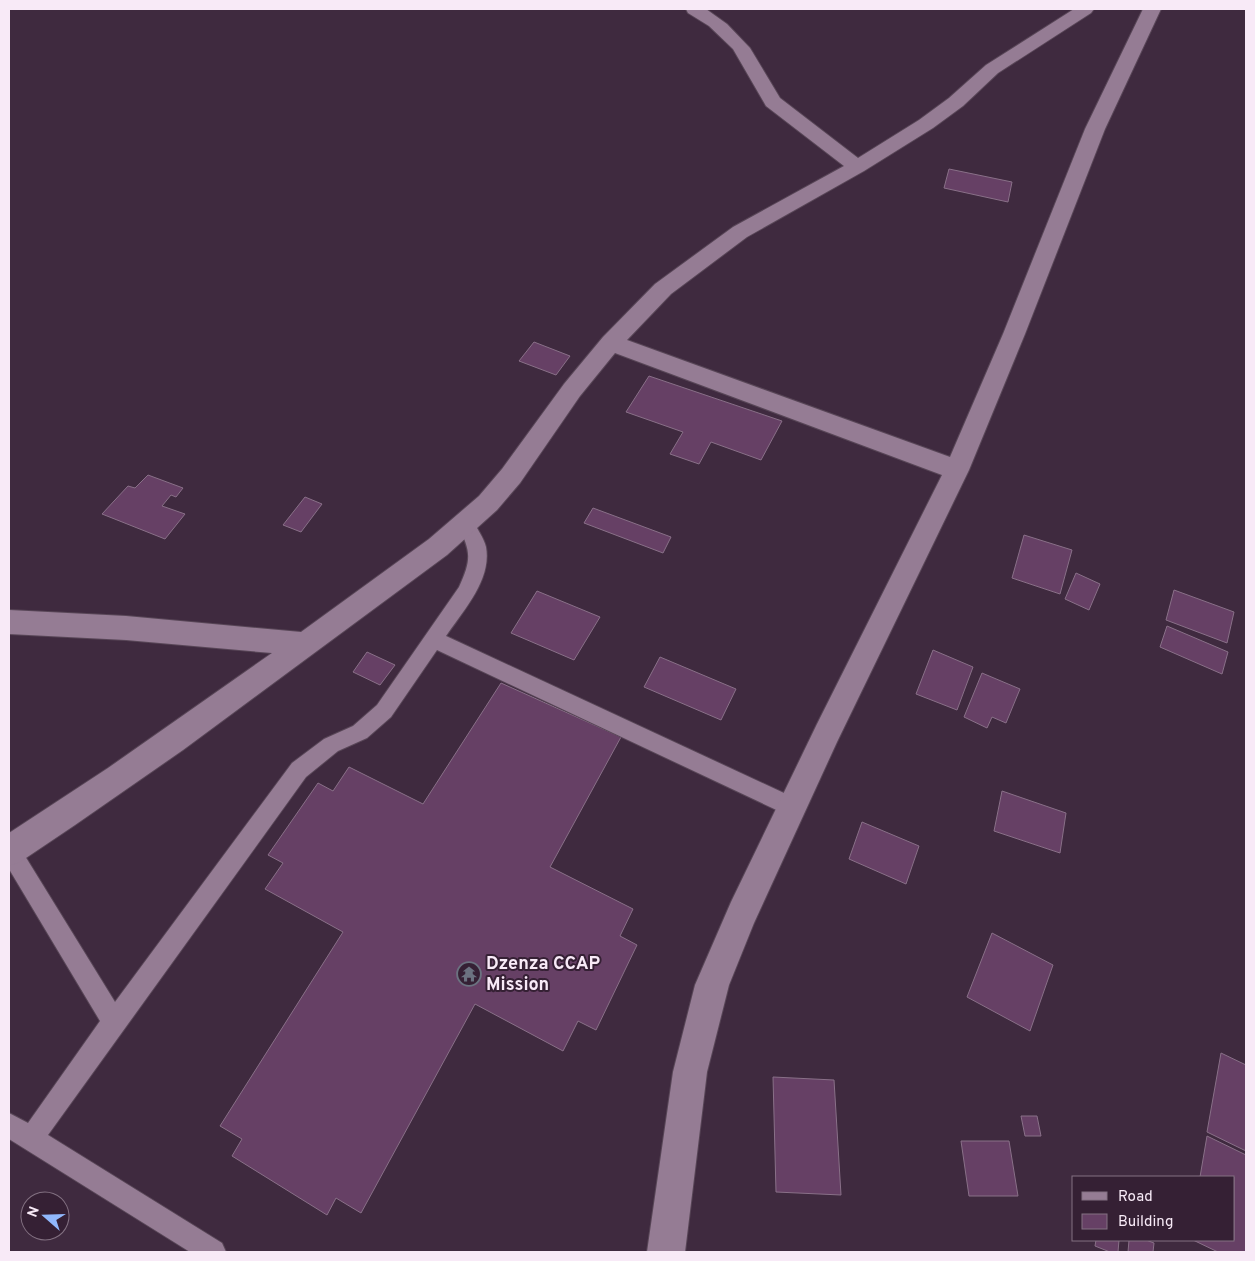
<svg xmlns="http://www.w3.org/2000/svg" width="1255" height="1261" viewBox="0 0 1255 1261" font-family="Overpass,sans-serif">
	<rect width="100%" height="100%" fill="#3f2a3f"/>
	<path fill="#664065" stroke="#897088" d="M949,169L1012,182L1008,202L944,188Z
		M534,342L570,356L556,375L519,361Z
		M649,376L782,421L761,460L711,442L699,464L670,454L683,432L626,412Z
		M148,475L183,488L176,497L171,495L162,506L185,514L165,539L102,514L128,486L135,488Z
		M305,497L322,504L301,532L283,525Z
		M593,508L671,537L663,553L584,523Z
		M1024,535L1072,550L1060,594L1012,578Z
		M1076,573L1100,584L1089,610L1065,599Z
		M1174,590L1234,612L1227,643L1166,620Z
		M537,591L600,617L574,660L511,633Z
		M1167,626L1228,652L1222,674L1160,647Z
		M933,650L973,667L957,710L916,694Z
		M367,652L395,665L380,685L353,672Z
		M660,657L736,689L721,720L644,687Z
		M982,673L1020,689L1006,723L992,717L987,728L964,717Z
		M501,683L621,737L550,867L633,909L620,936L637,945L596,1030L578,1021L563,1051L475,1004L361,1213L336,1198L327,1215L232,1156L242,1139L220,1126L343,932L265,889L283,863L268,855L318,783L333,791L349,767L423,804Z
		M1002,791L1066,813L1060,853L994,831Z
		M862,822L919,846L906,884L849,859Z
		M992,933L1053,965L1030,1031L967,997Z
		M1221,1053L1246,1065V1151L1207,1132Z
		M773,1077L834,1080L841,1195L776,1192Z
		M1021,1116H1037L1041,1136H1025Z
		M1207,1136L1246,1155V1252H1218L1193,1240H1234V1177H1200Z
		M961,1141H1009L1018,1196H969Z
		M1096,1240H1119L1118,1252H1110L1095,1246Z
		M1129,1240H1146L1154,1243L1153,1252H1128Z"/>
	<g fill="none" stroke-linecap="round" stroke-linejoin="round">
		<g stroke="#584657" stroke-width="2">
			<path id="service" d="M466,517L472,519C476,527 484,538 486,547C492,580 463,611 446,636L799,800L802,807L799,814L792,817L785,814L437,650L391,717L367,738L338,751L306,777L48,1135L222,1243L226,1252H190L9,1139V1113L28,1123L100,1021L9,869V840L17,843L115,1002L292,763L324,739L353,726L377,705L459,587C472,559 471,551 457,524L460,519Z"/>
		</g>
		<g stroke="#584657" stroke-width="2">
			<path id="minor" d="M686,9H706L727,24L750,48L780,98L858,158L919,120L949,98L986,65L1074,9H1094L1091,13L998,73L963,106L933,128L864,171L747,237L671,294L627,340L950,457L1003,334L1085,129L1143,9H1161L1105,129L1025,334L969,470L837,742L754,923L729,985L707,1072L685,1252H647L673,1072L695,985L731,902L817,724L942,475L615,353L580,396L520,483L497,510L447,555L183,750L75,825L20,862L9,866V833L108,768L272,653L126,640L9,634V610L126,616L301,632L429,539L479,496L502,469L564,384L603,337L655,284L733,227L844,166L766,106L733,49L709,26L688,13Z"/>
		</g>
		<use href="#service" fill="#957c94" fill-rule="evenodd"/>
		<use href="#minor" fill="#957c94" fill-rule="evenodd"/>
	</g>
	<defs>
		<g id="temple-ring" transform="scale(1.25)"><circle r="9.5" fill="#352034" stroke="#6b7280" stroke-width="1.5"/><path d="M0-6L5-2H3V0L6.5 2.5H4V6H1.5V3h-3V6H-4V2.5H-6.5L-3 0V-2H-5Z" fill="#6b7280"/></g>
	</defs>
	<g fill-rule="evenodd">
		<use href="#temple-ring" x="469" y="974"/>
	</g>
	<g text-anchor="middle" dominant-baseline="central" stroke-width="4" stroke-linejoin="round" paint-order="stroke">
		<g font-size="18" font-weight="bold" fill="#f8eaf7" stroke="#352034" text-anchor="start">
			<text x="486" y="964">Dzenza CCAP<tspan x="486" dy="21">Mission</tspan></text>
		</g>
	</g>
	<rect width="1255" height="1261" fill="none" stroke="#f8eaf7" stroke-width="20"/>
	<rect x="1072" y="1176" width="162" height="65" fill="#352034" stroke="#837182"/>
	<rect x="1082" y="1192" width="25" height="8" fill="#957c94" stroke="#837182"/>
	<text x="1118" y="1201" font-size="15" fill="#f8eaf7">Road</text>
	<rect x="1082" y="1214" width="25" height="15" fill="#664065" stroke="#837182"/>
	<text x="1118" y="1226" font-size="15" fill="#f8eaf7">Building</text>
	<g transform="translate(45 1216) rotate(290)"><circle r="24" fill="#352034" stroke="#837182"/>
	<path d="M0-4L9 19L0 12L-9 19Z" fill="#91b8fd"/>
	<text y="-8" font-size="14" font-weight="bold" text-anchor="middle" fill="#f8eaf7">N</text>
	</g>
</svg>
